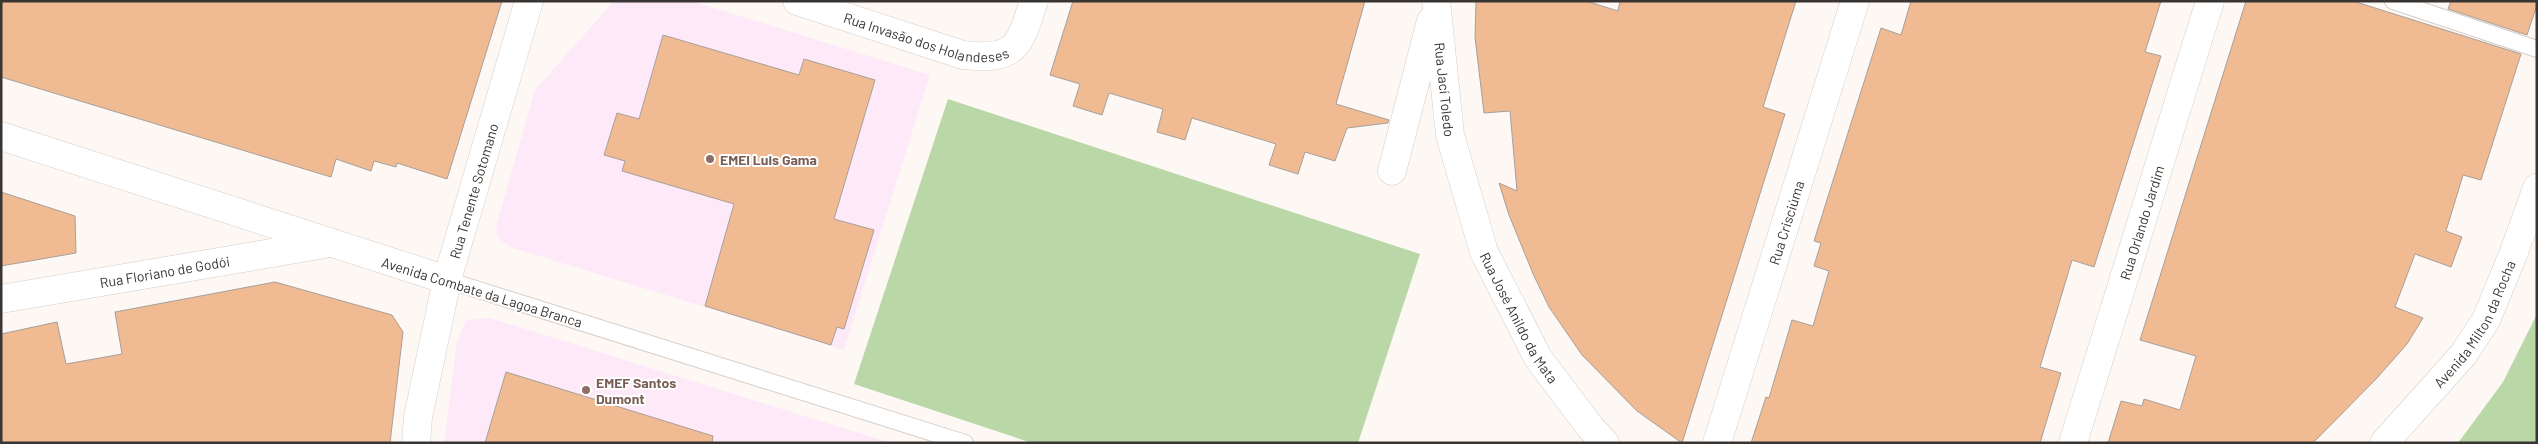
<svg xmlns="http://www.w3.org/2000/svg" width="2538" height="444" viewBox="0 0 2538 444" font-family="Barlow,sans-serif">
	<rect width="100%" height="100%" fill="#fef8f4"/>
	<path fill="#fde9f8" d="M614,1H692L930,75L844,350L510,247L498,238L496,227L535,90Z
		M490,318L891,443H444L457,341L466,320Z"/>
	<path fill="#bad8a7" d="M948,99L1420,254L1358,443H1032L854,384Z
		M2537,314V443H2458L2503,382Z"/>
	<path fill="#f0ba92" stroke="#a7a09b" d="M1,1H502L447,179L397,163L396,167L374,161L371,171L336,159L331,177L1,77Z
		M1073,1H1365L1336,104L1389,120L1388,123L1347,128L1335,161L1305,152L1298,174L1269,165L1276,144L1192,118L1185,140L1157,132L1163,109L1109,93L1102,115L1073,106L1080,84L1050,75Z
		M1476,1H1586L1618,11L1620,1H1796L1763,107L1785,114L1682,443L1637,411L1582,355L1549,307L1534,276L1509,215L1499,183L1517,191L1510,111L1484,113L1475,37Z
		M1911,1H2161L2145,52L2161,56L2094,267L2072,260L2040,367L2061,373L2040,443H1751L1766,397L1769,398L1792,320L1813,326L1829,271L1814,266L1821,243L1814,241L1881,28L1901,35Z
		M2246,1H2353L2521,54L2481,180L2463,175L2446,231L2462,237L2451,267L2415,254L2395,307L2423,318L2407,344L2377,378L2313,443H2108L2121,401L2142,406L2144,399L2180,410L2196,356L2140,340Z
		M2451,1H2537V5L2527,35L2448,9Z
		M663,35L799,75L804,59L875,80L834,219L874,230L844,329L837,327L831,345L705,306L734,204L622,171L625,161L604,155L617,113L639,119Z
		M1,192L75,216L76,253L1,266Z
		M275,282L392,315L403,332L390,443H1V334L57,322L66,364L122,354L115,312Z
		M506,372L713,436L712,443H485Z"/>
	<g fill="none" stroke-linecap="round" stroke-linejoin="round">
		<g stroke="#d5cec9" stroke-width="18">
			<path id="lane" d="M2393,1L2537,49
				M447,280L965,443"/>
		</g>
		<g stroke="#d5cec9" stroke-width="29">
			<g id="street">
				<path id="s1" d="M797,1L963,55C1016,61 1019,47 1034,1"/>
				<path id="s2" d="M1436,1L1450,135L1484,252L1538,358L1590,427L1605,443"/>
				<path d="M1,136L447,280"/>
				<path d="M1392,171L1431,21"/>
				<path id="s3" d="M1,299L325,244"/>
				<path id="s4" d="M416,443L418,417L447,280L529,1"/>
				<path id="s5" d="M1717,443L1855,1"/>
				<path id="s6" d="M2073,443L2210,1"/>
				<path id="s7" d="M2384,443L2463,355L2486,320L2514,252L2537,188"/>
			</g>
		</g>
		<use href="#lane" stroke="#fff" stroke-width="16"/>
		<use href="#street" stroke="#fff" stroke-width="28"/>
	</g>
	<g fill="#8d6e63" stroke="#fff" stroke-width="2">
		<circle cx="710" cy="159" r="5"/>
		<circle cx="586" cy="390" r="5"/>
	</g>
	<g text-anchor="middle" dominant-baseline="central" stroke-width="4" stroke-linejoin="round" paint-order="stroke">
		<g font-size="14" fill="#383533" stroke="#fff">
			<text stroke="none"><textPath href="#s1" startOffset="135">Rua Invasão dos Holandeses</textPath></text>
			<text stroke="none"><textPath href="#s2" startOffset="89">Rua Jací Toledo</textPath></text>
			<text stroke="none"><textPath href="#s4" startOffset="259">Rua Tenente Sotomano</textPath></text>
			<text stroke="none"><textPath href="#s5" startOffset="231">Rua Crisciúma</textPath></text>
			<text stroke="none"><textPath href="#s6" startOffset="231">Rua Orlando Jardim</textPath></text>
			<text stroke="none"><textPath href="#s3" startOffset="166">Rua Floriano de Godói</textPath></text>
			<text transform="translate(482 292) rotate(17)">Avenida Combate da Lagoa Branca</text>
			<text stroke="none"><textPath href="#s2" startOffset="331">Rua José Anildo da Mata</textPath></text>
			<text stroke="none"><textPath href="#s7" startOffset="151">Avenida Milton da Rocha</textPath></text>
		</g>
		<g font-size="14" font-weight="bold" fill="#785e54" stroke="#fff" text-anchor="start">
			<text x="720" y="159">EMEI Luis Gama</text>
			<text x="596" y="382">EMEF Santos<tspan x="596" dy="16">Dumont</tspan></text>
		</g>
	</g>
	<rect width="2538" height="444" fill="none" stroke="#383533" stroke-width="5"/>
</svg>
